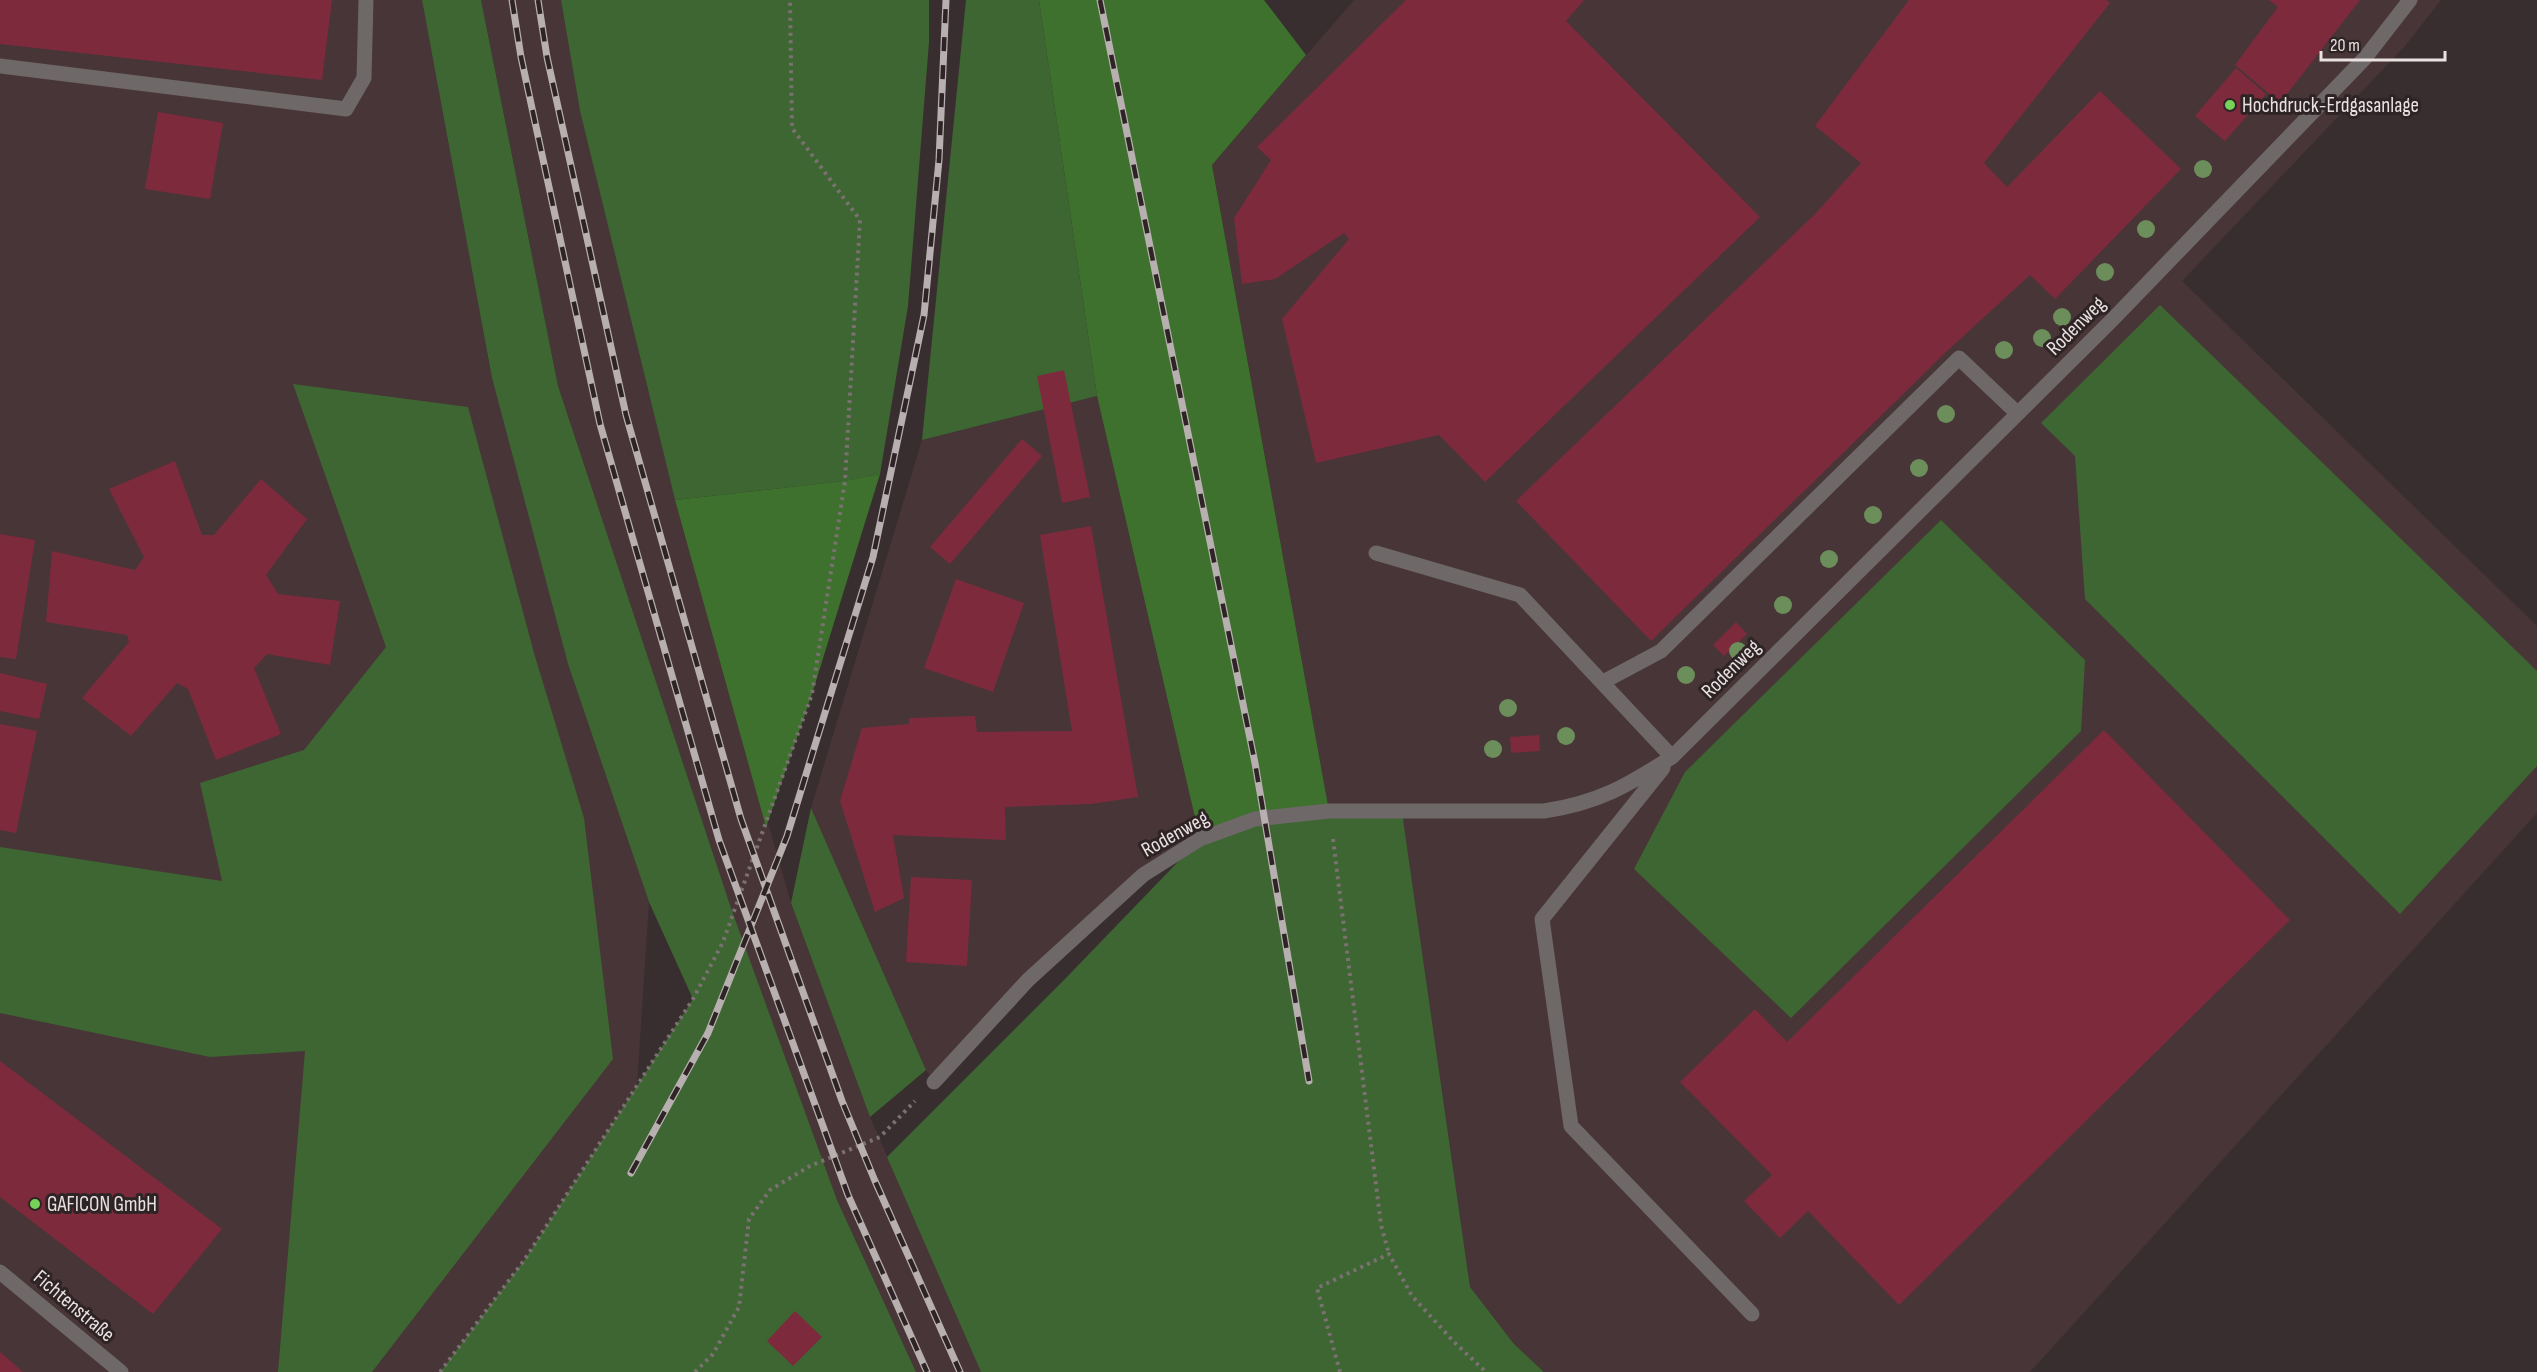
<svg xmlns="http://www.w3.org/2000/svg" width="2537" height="1372" viewBox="0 0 2537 1372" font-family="'Sofia Sans Condensed',sans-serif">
	<rect width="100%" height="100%" fill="#392e2f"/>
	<path fill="#483537" d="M0,0H422L492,378L568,664L649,902L637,1085L525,1259L440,1372H0Z
		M481,0H561L580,111L675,500L791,903L870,1117L981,1372H916L837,1200L731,908L558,386Z
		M1354,0H2441L2405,46L2182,281L2537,626V813L2030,1372H1544L1514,1344L1470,1287L1402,812L1329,811L1212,165Z
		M1097,396L1200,839L1143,875L934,1082L926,1070L811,808L922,440Z"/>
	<path fill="#3e6632" d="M422,0H481L558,386L731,908L837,1200L916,1372H440L525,1259L693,999L649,902L568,664L492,378Z
		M561,0H929V42L908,306L880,474L845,481L675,500L580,111Z
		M966,0H1039L1097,396L922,440Z
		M2160,305L2537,671V766L2400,914L2085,599L2075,456L2041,423Z
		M293,384L468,407L534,653L584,818L613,1059L372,1372H278L305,1051L210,1057L0,1013V847L222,881L200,783L304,750L386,647Z
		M1941,520L2085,660L2081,731L1791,1018L1634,869L1685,772Z
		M811,808L926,1070L870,1117L791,903Z
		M1402,812L1470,1287L1514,1344L1544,1372H981L887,1157L1064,980L1200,839L1255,819Z"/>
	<path fill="#3d712d" d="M1039,0H1264L1306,55L1212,165L1329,811L1255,819L1200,839L1097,396Z
		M880,474L812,694L766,827L675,500L844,481Z"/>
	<path fill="#7d2b3c" d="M0,0H332L322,80L0,44Z
		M1406,0H1584L1566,21L1760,217L1485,482L1439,435L1316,463L1282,319L1349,239L1344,233L1275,279L1242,284L1234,218L1271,160L1257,147Z
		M1909,0H2106L2110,3L1984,163L2007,187L2100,91L2181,169L2055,299L2030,275L1946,352L1651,641L1516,501L1815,214L1861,163L1815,126Z
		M2269,0H2360L2280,103L2235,65L2278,7Z
		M2236,68L2266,94L2225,141L2195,116Z
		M158,112L223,123L210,199L145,189Z
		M1064,370L1090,497L1062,503L1037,376Z
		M1022,439L1042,456L950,564L930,547Z
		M175,461L202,535H214L261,479L307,519L266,575L278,594L340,601L330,665L267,654L254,668L281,734L216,760L188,689L177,683L131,736L82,698L129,642L127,635L46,622L52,551L135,570L144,557L109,489Z
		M1091,526L1138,797L1091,804L1005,807L1006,840L893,835L904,898L875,912L840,801L862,728L909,724V718L975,716L977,732L1072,731L1040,535Z
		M0,534L35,540L16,659L0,657Z
		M956,579L1024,603L993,692L924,668Z
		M1736,622L1747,634L1724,656L1713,645Z
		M0,673L47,684L39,719L0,711Z
		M0,724L37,731L16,833L0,830Z
		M2104,730L2290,920L1899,1305L1808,1211L1780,1238L1744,1201L1772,1175L1680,1082L1755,1009L1787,1042Z
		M1539,735L1540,751L1511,753L1510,737Z
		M911,877L972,880L967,966L906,962Z
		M0,1061L222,1229L153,1314L0,1197Z
		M795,1311L822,1337L793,1366L767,1341Z
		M0,1352L23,1372H0Z"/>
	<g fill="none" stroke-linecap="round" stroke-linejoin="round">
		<path stroke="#7b7172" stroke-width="4" stroke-dasharray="3 4.5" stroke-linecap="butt" d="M1333,839L1381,1225L1389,1254
			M440,1372L525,1259L693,999L723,942L812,694L845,481L860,220L792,128L790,0
			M695,1372L713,1354L739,1307L749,1219L770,1190L810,1166L880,1137L915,1101
			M1340,1372L1317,1288L1389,1254L1412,1296L1455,1343L1486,1372"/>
		<path stroke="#6e6869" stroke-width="15" d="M0,66L346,109L364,78L366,0
			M1376,553L1520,595L1672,757
			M1603,682L1661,651L1959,358L2017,413
			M1663,768L1542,919L1571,1126L1752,1314
			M934,1082L1028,980L1143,875L1200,839L1255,819L1329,811H1544C1598,803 1627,786 1672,757L2113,319L2365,58L2410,0
			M0,1272L121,1372"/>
		<g stroke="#b8afb0" stroke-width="7">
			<path id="rail" d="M512,0L521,57L600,424L719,840L848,1195L927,1372
				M538,0L547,57L626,415L741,819L842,1101L875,1181L960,1372
				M1100,0L1255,763L1309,1081
				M631,1173L708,1033L787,836L873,557L924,315L939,160L946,0"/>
		</g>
		<use href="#rail" stroke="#2f2425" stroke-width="4.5" stroke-dasharray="14" stroke-linecap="butt"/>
	</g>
	<g fill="#6b8e5a">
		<circle cx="2203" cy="169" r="9"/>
		<circle cx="2146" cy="229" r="9"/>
		<circle cx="2105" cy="272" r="9"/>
		<circle cx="2062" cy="317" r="9"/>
		<circle cx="2042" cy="338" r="9"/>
		<circle cx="2004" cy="350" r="9"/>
		<circle cx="1946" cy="414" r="9"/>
		<circle cx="1919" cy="468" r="9"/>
		<circle cx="1873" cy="515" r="9"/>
		<circle cx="1829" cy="559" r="9"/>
		<circle cx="1783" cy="605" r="9"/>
		<circle cx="1738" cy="651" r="9"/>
		<circle cx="1686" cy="675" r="9"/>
		<circle cx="1508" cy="708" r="9"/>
		<circle cx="1566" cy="736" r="9"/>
		<circle cx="1493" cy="749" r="9"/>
	</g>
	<g fill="#77d259" stroke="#2f2425" stroke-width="2">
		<circle cx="2230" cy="105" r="6"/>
		<circle cx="35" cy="1204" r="6"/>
	</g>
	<g text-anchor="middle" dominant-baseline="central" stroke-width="6" stroke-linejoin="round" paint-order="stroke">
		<g font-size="21" fill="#e9e1e2" stroke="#2f2425" text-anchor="start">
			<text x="2242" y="105">Hochdruck-Erdgasanlage</text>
			<text x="47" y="1204">GAFICON GmbH</text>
		</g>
		<g font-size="21" fill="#e9e1e2" stroke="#2f2425">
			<text transform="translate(2076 326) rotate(-45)">Rodenweg</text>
			<text transform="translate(1731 669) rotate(-45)">Rodenweg</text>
			<text transform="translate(1175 834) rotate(-29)">Rodenweg</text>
			<text transform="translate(74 1306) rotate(40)">Fichtenstraße</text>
		</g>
	</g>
	<path d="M2321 51v9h124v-9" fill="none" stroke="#e9e1e2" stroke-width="3"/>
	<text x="2330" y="51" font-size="18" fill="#e9e1e2" stroke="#2f2425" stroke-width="4.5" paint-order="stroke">20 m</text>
</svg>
